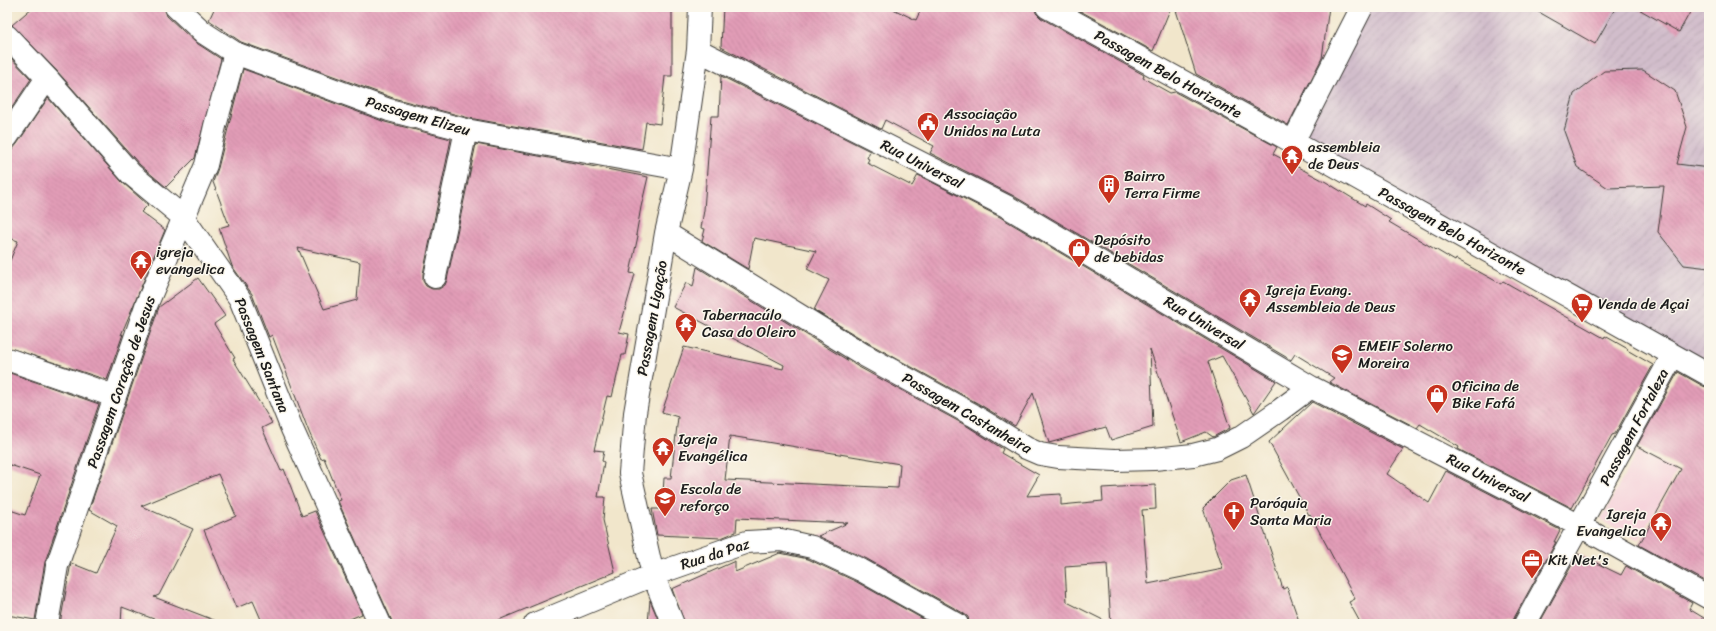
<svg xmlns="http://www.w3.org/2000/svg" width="1716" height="631" viewBox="0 0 1716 631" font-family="Sriracha,sans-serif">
	<defs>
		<pattern id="industrial-furrows" width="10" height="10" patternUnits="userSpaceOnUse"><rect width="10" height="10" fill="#d1bdcb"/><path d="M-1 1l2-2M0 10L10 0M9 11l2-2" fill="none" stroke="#b3a2ae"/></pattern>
		<pattern id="building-back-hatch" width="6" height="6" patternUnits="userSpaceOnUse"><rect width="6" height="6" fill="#e29cb7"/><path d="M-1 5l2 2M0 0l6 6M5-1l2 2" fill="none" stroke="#c1869d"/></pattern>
	</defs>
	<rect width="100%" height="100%" fill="#fbf7ec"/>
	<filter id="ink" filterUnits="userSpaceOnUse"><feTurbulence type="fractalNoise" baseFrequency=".025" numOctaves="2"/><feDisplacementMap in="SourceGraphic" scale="8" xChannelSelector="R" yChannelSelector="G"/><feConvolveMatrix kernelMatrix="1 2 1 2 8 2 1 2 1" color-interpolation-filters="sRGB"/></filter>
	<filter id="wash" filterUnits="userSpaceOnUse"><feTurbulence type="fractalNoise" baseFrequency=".012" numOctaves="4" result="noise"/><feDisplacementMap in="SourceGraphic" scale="16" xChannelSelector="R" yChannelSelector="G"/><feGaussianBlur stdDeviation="0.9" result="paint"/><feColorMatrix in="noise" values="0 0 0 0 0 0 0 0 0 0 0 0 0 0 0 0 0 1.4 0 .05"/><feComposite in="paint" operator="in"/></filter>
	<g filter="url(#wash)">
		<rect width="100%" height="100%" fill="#f1e6cb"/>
		<path fill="#f5cfd9" d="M1637,451L1676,472L1639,540L1601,520Z"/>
		<path fill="url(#industrial-furrows)" d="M1367,7H1709V363L1294,143Z"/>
		<g id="blocks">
			<path fill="url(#building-back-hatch)" fill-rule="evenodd" d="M33,7H164L167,16L195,42L221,59L195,158L166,187L140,165L56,70L12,25Z
				M215,7H672V76H665L660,124L646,122L642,149L469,118L393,98L241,42L209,20Z
				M723,7H889L916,20L922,7H1035L1036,13L1041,18L1144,75L1143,78L1170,93L1175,92L1277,147L1273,154L1326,182L1365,206L1366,204L1391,220L1389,222L1455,261L1456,259L1501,284L1503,281L1604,338L1605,336L1628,349L1627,350L1653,365L1615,434L1612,435L1572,508L1458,449L1459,447L1420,424L1417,428L1329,382L1334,378L1295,354L1291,360L1012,195L930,153L934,146L885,120L881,129L721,47Z
				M1073,7H1171L1153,51Z
				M1175,7H1329L1322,58L1288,125L1196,74Z
				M1530,7H1616L1595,44Z
				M1635,7H1693L1679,32Z
				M7,54L31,79L7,115Z
				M243,69L385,122L451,139L423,274V281L426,286L432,289H439L445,285L447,280L476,144L648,177L641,207L636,235L638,236L630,273L635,274L619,332L629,334L625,355H622L612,397L607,396L594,450L604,451L602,461L604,462L598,497H605L603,520L615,572L489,624H392L391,619L338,501L341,500L324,458L321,459L309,432L272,335L269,337L252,294L232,266L219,228L229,225L213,182L218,168ZM298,248L360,262L357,300L324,309Z
				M1643,70L1675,91L1687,127L1677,164L1709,168V268L1684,265L1658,232L1664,186L1608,188L1577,167L1564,131L1574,94L1604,71Z
				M721,76L870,151L867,158L869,159L867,163L912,186L918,175L1000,217L1276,381L1254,413L1222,356L1208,362L1230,428L1213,437L1206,432L1181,442L1150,349L1153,427L1111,440L1106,427L1049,443L1033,393L1015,426L979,404L870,344L814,310L829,280L807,269L816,251L754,238L748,269L702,241L705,229L701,228L704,210L711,116H719Z
				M48,98L122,182L148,205L141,212L165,230L121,335L123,334L107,380L7,347V268L18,241L7,237V156L17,144Z
				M697,267L857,366L967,426L1003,449L1001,453L1039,475L1027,496L1061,494V505L1103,501L1102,488L1155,485L1156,509L1142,510L1148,584L1223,569L1203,508L1231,480L1246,475L1283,589L1287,587L1300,624H973L969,622L968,617L963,613L867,559L818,536L848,523L737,518L736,532L721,538L657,535L652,509H662L664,478H671L678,417L662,412L684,347L783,369L784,365L673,307L686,283L693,287ZM730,436L900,464L898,488L725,480ZM1107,564L1111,624L1067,602L1065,567Z
				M198,278L225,316L214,324L235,358L233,359L272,423L262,428L281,471L284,469L302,516L315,511L362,614L338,624H263L253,601L236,608L204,530L236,516L218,474L141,506L193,529L159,595L154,597L219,622L218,624H167L122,607L121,624H60L71,563L96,573L117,526L89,510L158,310L159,307Z
				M7,372L99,404L45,562L35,620L7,615V509L25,515L40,475L7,464Z
				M1678,372L1703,386L1709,388V574L1705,581L1639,545L1681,469L1637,446Z
				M1312,402L1403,449L1387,474L1429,503L1446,471L1560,530L1554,542H1556L1514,618L1513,624H1361L1349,602L1355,599L1310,514L1309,515L1269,442Z
				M780,553L808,559L855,581L932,624H685L672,589L735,561V572Z
				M1578,554L1621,575L1626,566L1692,603L1689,609L1709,621V624H1539Z
				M650,600L660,624H648Z"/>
		</g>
	</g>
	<g filter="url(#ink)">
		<use href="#blocks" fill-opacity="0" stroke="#3c3a36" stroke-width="1"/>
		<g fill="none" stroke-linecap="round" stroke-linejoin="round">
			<g stroke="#3c3a36" stroke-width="24">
				<path id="street" d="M176,7L204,33L235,53L389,110L466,130L681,169
					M1047,7L1293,142L1709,375
					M7,36L47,78L131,174L183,217L240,299L292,429L380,624
					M698,50L1006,206L1311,387L1580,526L1709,598
					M7,137L47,78
					M1293,142L1362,7
					M666,233L864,355L973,415L1026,448L1040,454L1058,457L1115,460L1154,459L1193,455L1217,449L1241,437L1280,410L1311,387
					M435,277L466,130
					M7,359L114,396
					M47,624L57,566L146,306L206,165L215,126L235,53
					M535,624L653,575L747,542L781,540L812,547L861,570L957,624
					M673,624L653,575L630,473L635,413L666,233L681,169L698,50L700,7
					M1525,624L1673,355"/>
			</g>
			<use href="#street" stroke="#fff" stroke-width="22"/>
		</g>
	</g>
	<defs>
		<g id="civic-pin" transform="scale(1.15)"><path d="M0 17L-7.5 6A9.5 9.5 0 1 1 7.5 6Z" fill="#c8321e" stroke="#fbf7ec"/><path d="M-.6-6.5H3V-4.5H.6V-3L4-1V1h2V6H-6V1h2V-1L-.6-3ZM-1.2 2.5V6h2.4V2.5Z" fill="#fff"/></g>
		<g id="temple-pin" transform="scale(1.15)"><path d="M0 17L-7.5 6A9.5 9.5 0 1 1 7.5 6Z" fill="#c8321e" stroke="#fbf7ec"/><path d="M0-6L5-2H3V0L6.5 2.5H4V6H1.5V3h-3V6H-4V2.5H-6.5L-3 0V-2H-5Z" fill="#fff"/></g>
		<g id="building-pin" transform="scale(1.15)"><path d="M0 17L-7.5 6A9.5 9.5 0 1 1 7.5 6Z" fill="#c8321e" stroke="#fbf7ec"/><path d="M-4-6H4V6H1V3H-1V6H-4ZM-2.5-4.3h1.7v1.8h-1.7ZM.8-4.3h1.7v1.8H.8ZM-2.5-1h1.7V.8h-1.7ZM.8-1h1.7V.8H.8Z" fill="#fff"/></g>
		<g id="shop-pin" transform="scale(1.15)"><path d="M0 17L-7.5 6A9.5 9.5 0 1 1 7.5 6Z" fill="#c8321e" stroke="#fbf7ec"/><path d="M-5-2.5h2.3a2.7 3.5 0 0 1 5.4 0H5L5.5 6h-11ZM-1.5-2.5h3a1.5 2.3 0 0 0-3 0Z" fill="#fff"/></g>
		<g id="supermarket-pin" transform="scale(1.15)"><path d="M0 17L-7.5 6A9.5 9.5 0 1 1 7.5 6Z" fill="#c8321e" stroke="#fbf7ec"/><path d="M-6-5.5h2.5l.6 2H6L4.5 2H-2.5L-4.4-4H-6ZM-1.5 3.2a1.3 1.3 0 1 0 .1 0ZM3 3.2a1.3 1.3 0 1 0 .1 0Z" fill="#fff"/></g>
		<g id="school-pin" transform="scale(1.15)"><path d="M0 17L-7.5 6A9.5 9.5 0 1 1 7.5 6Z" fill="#c8321e" stroke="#fbf7ec"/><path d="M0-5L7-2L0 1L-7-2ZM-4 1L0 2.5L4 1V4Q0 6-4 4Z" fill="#fff"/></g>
		<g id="church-pin" transform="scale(1.15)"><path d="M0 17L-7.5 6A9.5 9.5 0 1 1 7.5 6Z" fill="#c8321e" stroke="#fbf7ec"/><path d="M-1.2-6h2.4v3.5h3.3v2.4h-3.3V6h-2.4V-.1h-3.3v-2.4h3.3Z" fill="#fff"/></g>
		<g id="office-pin" transform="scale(1.15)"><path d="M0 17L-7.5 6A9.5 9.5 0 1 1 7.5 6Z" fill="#c8321e" stroke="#fbf7ec"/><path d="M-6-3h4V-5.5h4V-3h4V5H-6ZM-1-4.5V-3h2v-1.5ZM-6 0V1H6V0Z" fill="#fff"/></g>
	</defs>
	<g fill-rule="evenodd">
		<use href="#civic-pin" x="928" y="123"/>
		<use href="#temple-pin" x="1292" y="156"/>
		<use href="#building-pin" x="1109" y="185"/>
		<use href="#shop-pin" x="1079" y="249"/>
		<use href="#temple-pin" x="141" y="261"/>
		<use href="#temple-pin" x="1250" y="299"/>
		<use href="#supermarket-pin" x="1582" y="304"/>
		<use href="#temple-pin" x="686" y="324"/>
		<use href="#school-pin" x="1342" y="355"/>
		<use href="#shop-pin" x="1437" y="395"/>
		<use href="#temple-pin" x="663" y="448"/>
		<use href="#school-pin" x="665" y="498"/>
		<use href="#church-pin" x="1234" y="512"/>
		<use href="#temple-pin" x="1661" y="523"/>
		<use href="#office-pin" x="1532" y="560"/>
	</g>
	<g text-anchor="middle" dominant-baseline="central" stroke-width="3" stroke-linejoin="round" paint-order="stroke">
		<g font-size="15" fill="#1c1c1c" stroke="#fbf7ec">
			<text transform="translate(1168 74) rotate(29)">Passagem Belo Horizonte</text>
			<text transform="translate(418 116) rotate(16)">Passagem Elizeu</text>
			<text transform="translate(922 164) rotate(27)">Rua Universal</text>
			<text transform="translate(1452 231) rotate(29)">Passagem Belo Horizonte</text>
			<text transform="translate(652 318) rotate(-80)">Passagem Ligação</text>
			<text transform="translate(1204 323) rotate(31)">Rua Universal</text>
			<text transform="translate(262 355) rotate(68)">Passagem Santana</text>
			<text transform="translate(121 382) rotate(-71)">Passagem Coração de Jesus</text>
			<text transform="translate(967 413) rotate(30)">Passagem Castanheira</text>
			<text transform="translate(1634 427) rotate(-62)">Passagem Fortaleza</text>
			<text transform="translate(1488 478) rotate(27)">Rua Universal</text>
			<text transform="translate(715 554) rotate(-18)">Rua da Paz</text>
		</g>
		<g font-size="15" fill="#1c1c1c" stroke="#fbf7ec" text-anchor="start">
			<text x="944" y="114">Associação<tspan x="944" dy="17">Unidos na Luta</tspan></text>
			<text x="1308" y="147">assembleia<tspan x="1308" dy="17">de Deus</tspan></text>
			<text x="1124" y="176">Bairro<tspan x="1124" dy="17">Terra Firme</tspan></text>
			<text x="1094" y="240">Depósito<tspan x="1094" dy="17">de bebidas</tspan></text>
			<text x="156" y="252">igreja<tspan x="156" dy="17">evangelica</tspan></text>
			<text x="1266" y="290">Igreja Evang.<tspan x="1266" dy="17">Assembleia de Deus</tspan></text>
			<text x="1598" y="304">Venda de Açai</text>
			<text x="702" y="315">Tabernacúlo<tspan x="702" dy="17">Casa do Oleiro</tspan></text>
			<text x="1358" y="346">EMEIF Solerno<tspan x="1358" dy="17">Moreira</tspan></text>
			<text x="1452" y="386">Oficina de<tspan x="1452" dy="17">Bike Fafá</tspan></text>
			<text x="678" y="439">Igreja<tspan x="678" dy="17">Evangélica</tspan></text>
			<text x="680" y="489">Escola de<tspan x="680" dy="17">reforço</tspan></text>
			<text x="1250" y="503">Paróquia<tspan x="1250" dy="17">Santa Maria</tspan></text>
			<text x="1646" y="514" text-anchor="end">Igreja<tspan x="1646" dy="17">Evangelica</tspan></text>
			<text x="1548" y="560">Kit Net's</text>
		</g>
	</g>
	<rect width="1716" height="631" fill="none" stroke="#fbf7ec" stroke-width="24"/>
</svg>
